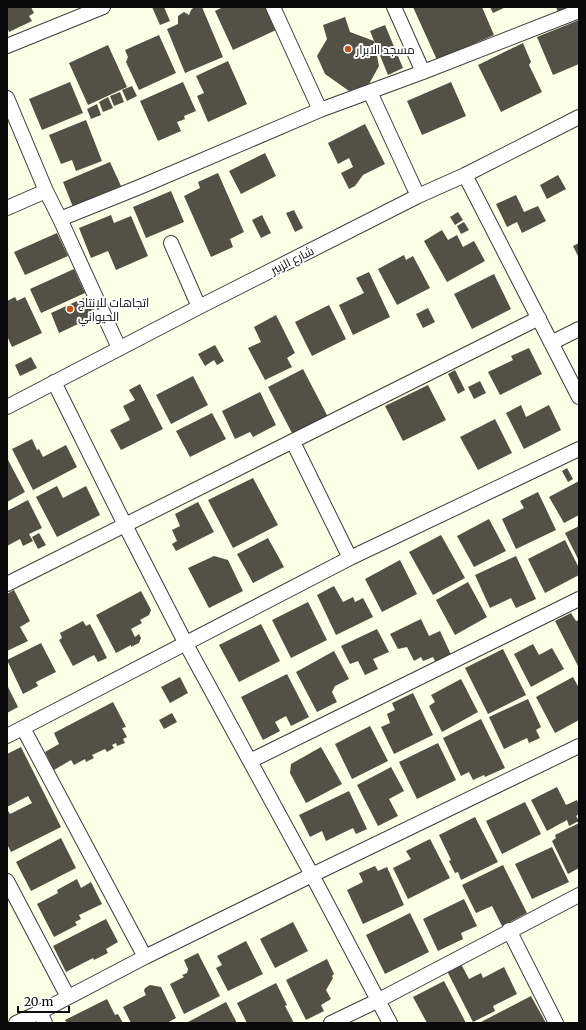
<svg xmlns="http://www.w3.org/2000/svg" width="586" height="1030" viewBox="0 0 586 1030" font-family="Merriweather,Cairo,serif">
	<rect width="100%" height="100%" fill="#faffe6"/>
	<path fill="#535045" d="M7,7H31L34,13L29,16L32,21L9,32L7,27Z
		M152,7H164L170,21L160,25Z
		M194,7H202L223,57L185,73L167,29L178,24V16L184,12L189,15L191,10Z
		M223,7H266L276,30L233,50L215,11Z
		M413,7H482L494,35L437,60Z
		M490,7H506L493,13Z
		M556,7H571L558,12Z
		M345,17L350,32L374,41L379,66L369,84L349,91L325,74L317,56L327,39L323,25Z
		M579,20V64L553,75L537,37Z
		M385,25L403,68L388,75L370,31Z
		M159,35L176,73L139,90L126,62L128,57L125,50Z
		M523,43L531,62L529,65L542,92L501,112L478,65Z
		M108,45L127,87L88,105L69,63Z
		M228,61L247,104L208,122L197,96L204,93L196,76Z
		M70,82L83,113L42,130L29,99Z
		M183,82L196,111L184,116L185,119L177,122L181,131L158,141L140,101Z
		M451,82L466,116L422,135L407,101Z
		M132,86L137,96L127,101L122,90Z
		M120,92L124,102L114,106L110,96Z
		M108,97L113,108L103,112L99,102Z
		M97,104L101,115L91,119L87,109Z
		M86,120L102,161L76,171L72,160L61,164L49,135Z
		M365,124L385,164L363,175L355,186L349,189L341,173L353,167L349,158L338,164L328,143Z
		M265,153L276,176L241,194L229,171Z
		M110,162L121,186L73,207L63,182Z
		M218,173L244,232L230,239L233,247L211,257L184,196L200,188L198,182Z
		M558,175L566,189L547,199L540,185Z
		M171,191L184,222L146,238L133,207Z
		M516,195L524,212L538,206L546,221L522,233L517,222L507,227L496,204Z
		M294,210L303,228L295,232L286,213Z
		M458,212L463,220L455,225L450,217Z
		M111,215L114,223L131,216L148,256L116,270L108,251L91,258L79,228Z
		M262,215L271,233L261,238L252,220Z
		M464,222L469,230L461,234L457,226Z
		M442,230L448,240L457,235L463,247L474,241L485,261L447,282L424,241Z
		M57,233L68,256L25,275L14,252Z
		M579,243V258L573,246Z
		M404,255L406,260L413,256L430,288L397,305L378,269Z
		M74,269L85,293L41,313L30,289Z
		M369,272L390,317L353,335L339,305L364,293L356,278Z
		M494,274L511,309L472,329L454,294Z
		M15,297L17,301L25,297L42,333L12,347L8,338L7,339V301Z
		M86,297L95,316L59,333L51,313Z
		M329,305L346,339L312,356L295,322Z
		M428,308L435,322L423,328L416,314Z
		M276,315L295,353L287,358L292,367L265,380L248,348L261,342L254,327Z
		M215,345L224,361L217,365L214,360L205,366L198,354Z
		M529,348L542,374L500,395L488,372L513,360L511,356Z
		M31,357L37,368L20,376L15,365Z
		M303,369L328,417L293,435L268,387Z
		M455,370L465,390L458,394L448,374Z
		M193,376L208,405L171,424L156,395Z
		M480,381L486,393L474,399L468,387Z
		M140,384L163,429L121,450L110,430L130,420L123,406L135,400L129,390Z
		M428,385L446,420L403,441L385,406Z
		M260,392L276,425L253,437L250,432L235,439L222,411Z
		M521,405L526,417L549,405L561,430L524,449L506,413Z
		M212,413L226,439L190,457L176,431Z
		M495,419L512,453L478,470L460,437Z
		M32,439L37,450L39,449L43,457L66,445L77,467L33,490L12,449Z
		M7,458L25,492L7,502Z
		M567,468L573,479L568,482L562,471Z
		M253,478L278,525L233,548L208,500Z
		M579,481V515L564,523L549,497Z
		M57,486L63,498L86,486L100,515L57,537L36,497Z
		M538,492L556,530L516,549L502,519L524,508L520,501Z
		M28,500L42,528L29,534L33,541L23,546L20,539L7,546V511Z
		M198,502L214,532L176,551L172,544L177,541L172,530L180,526L175,514Z
		M489,519L506,551L474,567L457,536Z
		M579,526V561L565,533Z
		M39,533L46,545L38,549L32,537Z
		M441,535L465,578L433,595L409,552Z
		M268,538L284,567L253,583L237,554Z
		M565,540L579,568V575L545,593L528,559Z
		M214,556L228,560L243,591L209,608L188,568Z
		M516,556L536,599L516,608L511,598L490,608L475,575Z
		M400,560L417,594L382,612L365,579Z
		M468,582L487,617L455,635L436,600Z
		M334,586L343,602L353,597L355,602L363,598L373,617L336,635L317,595Z
		M14,590L30,621L20,627L28,641L7,651V594Z
		M141,591L151,610L149,615L140,620L142,623L131,629L135,637L139,634L141,638L139,643L131,647V645L116,653L96,615Z
		M308,602L327,640L291,658L272,620Z
		M571,613L576,621L579,620V668L555,621Z
		M421,619L429,636L440,631L453,659L438,667L433,657L423,661L421,657L414,661L407,647L398,649L390,634Z
		M83,621L86,626L90,624L107,658L98,662L94,655L73,666L59,640L62,638L60,633Z
		M261,624L280,661L239,682L219,645Z
		M377,629L389,652L373,659L378,669L365,675L358,661L350,664L341,646Z
		M41,643L56,672L36,682L38,686L23,694L7,660Z
		M533,644L539,655L552,648L564,669L531,687L514,654Z
		M503,649L526,695L488,714L465,668Z
		M334,651L349,679L335,686L332,692L337,702L317,712L296,672Z
		M287,674L309,717L291,726L286,716L275,722L280,731L263,740L241,697Z
		M180,677L188,693L170,703L161,687Z
		M573,677L579,688V720L555,733L536,697Z
		M461,679L478,712L442,732L429,706L435,702L431,695Z
		M7,685L18,707L7,713Z
		M413,693L433,735L394,754L381,727L390,723L387,714L395,710L392,703Z
		M528,699L541,727L536,730L540,738L529,743L527,738L504,749L489,717Z
		M113,702L126,727L122,728L127,737L123,739L125,743L117,746L116,743L112,745L114,748L107,752L105,749L92,755L94,758L86,762L85,759L74,765L71,760L54,770L45,752L59,744L54,733Z
		M172,713L177,722L164,729L159,720Z
		M481,719L505,768L485,777L484,775L473,780L469,772L461,776L443,738Z
		M370,726L388,761L352,779L335,744Z
		M438,743L456,780L417,799L399,762Z
		M21,747L61,827L11,852L7,844V809L10,814L32,803L28,796L7,807V754Z
		M321,747L342,784L306,803L290,773L291,764Z
		M391,767L404,791L389,799L398,816L378,826L357,785Z
		M557,787L566,805L577,800L579,804V814L576,816L579,821L569,826L567,820L547,831L531,800Z
		M349,791L367,829L356,834L353,828L326,841L322,831L310,837L299,815Z
		M525,802L541,834L502,854L486,821Z
		M475,817L498,862L461,880L458,872L455,873L449,861L451,860L439,835Z
		M579,823V868L568,874L552,841L556,838L555,835Z
		M61,838L76,868L31,891L16,862Z
		M430,839L450,878L408,899L393,868L411,859L406,851Z
		M552,847L569,882L532,899L515,864Z
		M503,865L527,913L502,926L492,906L476,913L462,885Z
		M375,866L378,871L387,867L404,905L363,924L347,890L363,882L359,873Z
		M77,879L81,888L91,882L102,904L79,915L81,919L75,922L77,925L54,937L37,904L58,893L57,890Z
		M464,899L477,926L461,933L463,939L438,951L423,919Z
		M410,913L429,952L385,974L366,935Z
		M106,919L118,942L106,949L108,953L94,960L93,958L66,972L53,946Z
		M293,922L308,951L275,968L260,939Z
		M246,941L263,974L228,991L216,968L222,965L217,956Z
		M198,953L220,996L184,1014L170,984L184,977L182,975L187,973L188,969L184,960Z
		M327,959L334,974L332,976L333,978L326,990L331,999L321,1005L324,1011L306,1020L286,980Z
		M461,964L469,979L481,973L483,978L504,967L517,994L493,1006L495,1011L473,1022L447,971Z
		M444,981L466,1023H427L413,997Z
		M276,983L287,1005L285,1006L294,1023H247L237,1003Z
		M150,985L161,987L176,1018L167,1023H131L123,1007L146,995L144,991L145,988Z
		M531,996L546,1023H479Z
		M107,999L115,1015L118,1014L123,1023H67L65,1020Z
		M226,1002L237,1023H188V1022Z"/>
	<g fill="none" stroke-linecap="round" stroke-linejoin="round">
		<g stroke="#3c3c3c" stroke-width="16">
			<path id="street" d="M273,7L320,110
				M394,7L423,72
				M7,46L103,7
				M370,92L418,196
				M7,98L46,191L60,219L119,348
				M465,175L579,397
				M7,208L46,191
				M60,219L142,186L320,110L423,72L579,11
				M171,243L199,307
				M551,343L579,329
				M54,382L125,525L186,644L312,875L390,1023
				M7,407L199,307L418,196L465,175L579,117
				M293,442L350,558
				M7,584L539,318
				M23,728L145,957
				M7,736L350,558L579,449
				M250,761L579,599
				M7,881L68,997
				M509,930L556,1023
				M40,1012L45,1023
				M16,1023L40,1012L145,957L312,875L579,746
				M331,1023L379,1000L579,895"/>
		</g>
		<use href="#street" stroke="#fff" stroke-width="14"/>
	</g>
	<g fill="#c45117" stroke="#fff" stroke-width="1.5">
		<circle cx="348" cy="49" r="4"/>
		<circle cx="70" cy="309" r="4"/>
	</g>
	<g text-anchor="middle" dominant-baseline="central" stroke-width="4" stroke-linejoin="round" paint-order="stroke">
		<g font-size="12" fill="#090909" stroke="#fff" text-anchor="start">
			<text x="356" y="49">مسجد الابرار</text>
			<text x="78" y="302">اتجاهات للإنتاج<tspan x="78" dy="14">الحيواني</tspan></text>
		</g>
		<g font-size="12" fill="#090909" stroke="#fff">
			<text transform="translate(292 260) rotate(-27)">شارع الزبير</text>
		</g>
	</g>
	<rect width="586" height="1030" fill="none" stroke="#090909" stroke-width="16"/>
	<path d="M18 1006v6h51v-6" fill="none" stroke="#090909" stroke-width="2"/>
	<text x="24" y="1006" font-size="12" fill="#090909" stroke="#ffffff" stroke-width="3" paint-order="stroke">20 m</text>
</svg>
